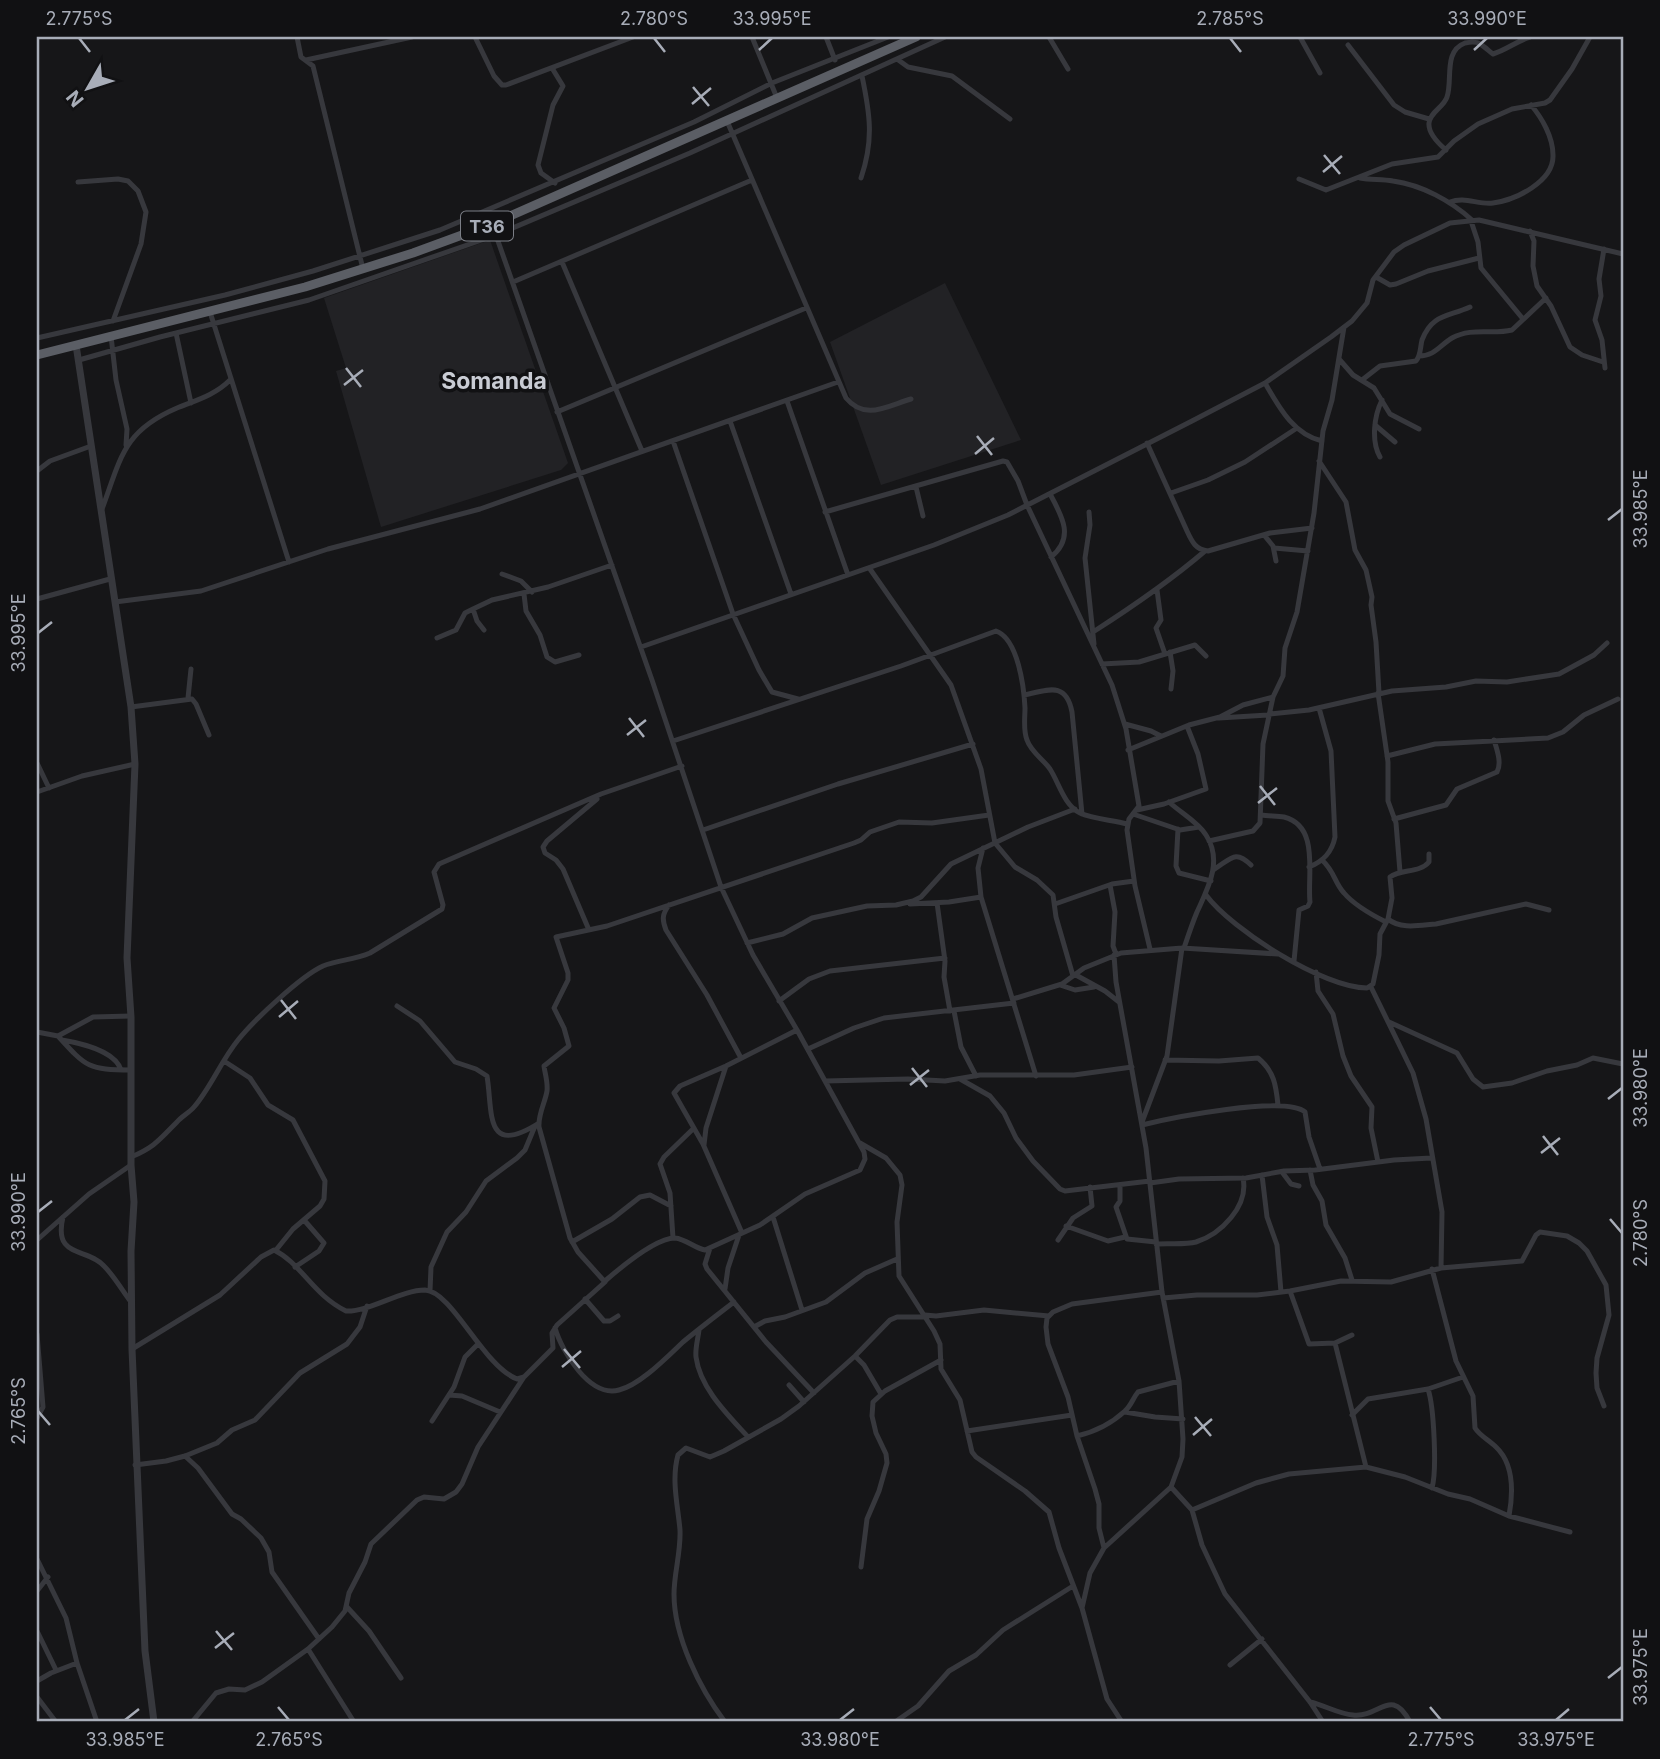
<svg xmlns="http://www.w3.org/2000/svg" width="1660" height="1759" viewBox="0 0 1660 1759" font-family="Inter,sans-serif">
	<rect width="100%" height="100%" fill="#161618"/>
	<path fill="#222225" d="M490,240L568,463L561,470L381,527L336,371L346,368L324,298Z
		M945,283L1021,440L881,485L830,342Z"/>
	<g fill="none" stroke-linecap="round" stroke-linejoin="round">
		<path stroke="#37383d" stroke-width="5" d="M297,37L301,57L313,66L363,269
			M475,37L494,76L502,85H506L633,37
			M752,37L777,98
			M826,37L835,60
			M1049,37L1068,69
			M1300,37L1320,73
			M1348,45L1394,105L1405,112L1429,119
			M897,59L908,67L952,76L1010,119
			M306,60L412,37
			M552,68L563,86L553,105L538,165L541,173L555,183
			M727,121L846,398C865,421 887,406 911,399
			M1446,150C1439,144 1428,133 1429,123C1430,112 1444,107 1447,97C1453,80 1443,51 1465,43C1470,42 1476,41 1480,44C1485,47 1489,51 1493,54C1506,50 1517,41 1530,37
			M861,178C874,140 870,114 862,76
			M1360,178C1371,180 1382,179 1393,181C1422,185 1451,201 1472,220
			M1299,179L1326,190L1392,164L1438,157L1454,141L1478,124L1512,109L1545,103L1550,100L1572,69L1590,37
			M78,182L118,179L128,181L138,191L146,212L141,244L113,321
			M1450,202C1465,196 1478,205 1493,203C1515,200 1554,182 1553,155C1553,137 1542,118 1531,105
			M1471,221L1478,242L1481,268L1523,319
			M492,224L652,680L721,887L753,955L797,1030L864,1152L865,1159L860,1170L805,1194L760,1225L705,1250C694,1248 686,1239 675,1238C655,1238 620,1268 605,1281
			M1530,231L1534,241L1533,266L1537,286L1551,306L1570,347L1582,355L1603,362
			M1604,249L1599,279L1601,296L1595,320L1602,340L1605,368
			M562,262L642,451
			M1376,277L1390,285L1396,284L1428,271L1479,258
			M513,282L752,180
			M210,312L289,562
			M176,333L191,403
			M111,336L116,380L127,429L126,445
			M37,338L225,295L313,271L440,230L694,122L772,83L888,37
			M1419,356C1435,356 1440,345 1452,338C1472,327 1492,335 1512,330L1546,298
			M1339,359L1353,375L1374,388L1390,414L1419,429
			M79,360L160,337L309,300L496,235L690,153L945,37
			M1362,380L1380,366L1416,361C1421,355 1420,348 1422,340C1432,314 1448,317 1470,307
			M1265,383C1279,407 1293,434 1322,441
			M787,401L848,575
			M557,412L806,308
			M730,421L791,594
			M1375,425L1395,442
			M673,441L733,614L759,670L772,692L798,699
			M1147,443L1187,531C1192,542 1196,550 1208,551L1270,533L1312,528
			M1380,457C1371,441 1374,416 1382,400
			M1319,461L1346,502L1355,550L1366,570L1372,597L1371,605L1376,642L1379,693
			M37,471L50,461L91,446
			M916,487L923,516
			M1171,493L1208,480L1245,462L1297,428
			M1050,494C1062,516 1075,538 1051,557
			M102,509C121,458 123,431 177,408C197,400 215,395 230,380
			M825,512L1003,461L1007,462L1018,481L1027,505L1112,685L1126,729L1139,806L1129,819L1127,830L1135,886L1150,949
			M1089,512L1090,525L1085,558L1094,644
			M1264,535L1273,546L1276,561
			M1274,548L1308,551
			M870,569L951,685L981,769L995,843L1015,867L1037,880L1053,895L1056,917L1073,976
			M502,574L521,581L532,592
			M1157,590L1161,620L1156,628L1165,654
			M524,594L526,611L540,635L547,657L555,662L579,655
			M37,599L110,579
			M115,602L201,591L328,549L480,509L838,382
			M484,630L477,621L473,609L492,600L548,587L612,565
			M1093,632C1132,607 1170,581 1205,551
			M437,638L456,630L465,613L473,609
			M641,647L934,545L1008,515L1192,421L1265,383L1331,337L1352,321L1367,303L1373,280L1394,252L1404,245L1450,223L1479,220L1623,254
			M1170,652L1173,671L1171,689
			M1102,664L1139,662L1195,645L1206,656
			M1378,693L1388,762V801L1396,823L1400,872
			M1024,695C1048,690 1066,681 1072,712L1082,814
			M188,698L191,669
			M131,707L192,699L196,704L209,735
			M1269,714L1309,710L1392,691L1446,687L1476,681L1507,682L1559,674L1594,655L1607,643
			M1219,718L1268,715
			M1125,724L1151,731L1161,736
			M673,741L901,666L996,631C1018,639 1024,687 1025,708C1025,718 1023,730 1027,740C1031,752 1043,759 1050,769C1059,783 1064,805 1080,813C1093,819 1113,820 1127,824
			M1128,750L1189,725L1220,717L1243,705L1273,697
			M1387,756L1435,744L1548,738L1563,732L1584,715L1618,699
			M37,763L49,788
			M37,792L82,776L135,764
			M1169,802C1181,813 1198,822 1206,835C1223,861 1208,888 1197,912C1192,924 1188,936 1184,948
			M1137,810L1164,804L1206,789L1198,754L1187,726
			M1133,814L1180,830L1199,827
			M1261,815C1269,816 1277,816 1284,817C1320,826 1307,875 1310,902L1308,906L1299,910L1294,961
			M1394,819L1446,805L1457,789L1497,772C1502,763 1497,750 1494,740
			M1178,829L1176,866L1179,873L1211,881
			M703,830L838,784L973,744
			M1209,841L1253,831L1260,823L1263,744L1273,697L1283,676L1285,648L1297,612L1314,513L1323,431L1332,400L1344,327
			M983,848L978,868L981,897L1036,1076
			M1322,860C1335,872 1334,882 1344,893C1355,906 1372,915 1386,922
			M1309,867C1324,861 1332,852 1335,837L1331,751L1319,708
			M1213,870C1231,859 1235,849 1251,865
			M1110,885L1115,912L1113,946L1116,954
			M1206,895C1232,930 1324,988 1367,988L1373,984L1379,955L1380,934L1388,919L1392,898L1390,877C1401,869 1420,873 1429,862V854
			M937,903L945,961L944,977L950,1011
			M910,904L949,902L981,897
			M1055,904L1112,884L1134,881
			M669,905C662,914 662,920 666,930L707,995L741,1058
			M1388,919C1401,930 1421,925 1436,924L1526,904L1549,910
			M589,930L563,869L556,860L545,853L543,847L547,841L597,799
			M747,943L783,934L812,918L867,906L896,905L913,901L921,897L951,864L1028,827L1075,809
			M1316,972L1318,991L1333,1014L1343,1056L1351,1076L1372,1107L1371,1128L1378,1162
			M1074,974L1105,991L1119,1002
			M1060,985L1075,990L1094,987
			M1371,987L1413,1073L1426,1119L1442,1212L1441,1268
			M1013,999L1062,984L1084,968L1121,953L1182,948L1278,954
			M779,1001L809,979L830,971L945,958
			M397,1006L420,1021L455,1062L476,1069L487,1076C493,1112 484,1158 539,1123
			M954,1011L961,1047L976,1076
			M1389,1022L1457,1053L1473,1079L1483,1087L1512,1083L1547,1071L1577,1065L1593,1058L1623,1064
			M37,1032L58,1036L93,1017L131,1016
			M58,1036C86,1067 88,1070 131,1070
			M62,1040C80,1043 115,1051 121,1070
			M808,1049L854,1028L884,1018L1014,1003
			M1165,1060L1219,1061L1258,1058C1274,1071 1276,1085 1278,1105
			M224,1061L250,1078L268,1105L293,1120L325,1181L324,1199L320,1206L293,1229L276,1250
			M960,1079L990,1096L1004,1113L1016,1138L1033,1161L1060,1189L1065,1191L1150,1181
			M825,1081L908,1079L945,1081L980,1075H1074L1132,1067
			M1142,1122L1167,1056L1182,948
			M1142,1125C1170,1118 1285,1095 1305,1112L1309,1137L1320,1169
			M860,1143L886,1158L900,1175L902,1185L897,1222L899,1276L934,1331L940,1344L941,1369L960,1400L972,1452L976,1457L1025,1491L1049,1512L1059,1548L1082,1608L1107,1699L1122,1722
			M704,1145L706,1128L726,1066
			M131,1157C155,1147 160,1139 177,1122C182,1116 189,1113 194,1107C211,1087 221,1061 238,1040C254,1020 301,976 323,966C338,960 354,960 370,953L442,909L443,905L434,872L439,864L601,794L682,766
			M1310,1170L1313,1185L1322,1201L1326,1225L1345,1258L1352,1280
			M1282,1172L1291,1184L1299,1186
			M1262,1175L1267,1217L1277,1245L1281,1292
			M1150,1183L1179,1179L1246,1178L1284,1171L1315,1170L1394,1160L1431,1158
			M1120,1185V1201L1116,1207L1127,1239L1156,1242
			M63,1217C53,1259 87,1247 104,1266C114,1276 122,1290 131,1302
			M773,1217L802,1310
			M1066,1226L1108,1241L1125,1237
			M742,1233L703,1144L674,1093L680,1086L726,1066L797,1030
			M673,1238L670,1193L660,1164L664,1157L694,1128
			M37,1240L89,1194L131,1165
			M1058,1240L1073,1218L1092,1206L1090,1187
			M572,1242L612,1219L640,1197L650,1195L671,1206
			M1156,1244C1169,1243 1185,1245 1196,1242C1221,1234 1249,1206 1243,1178
			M710,1248L705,1264L707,1269L766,1342L814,1393
			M295,1267L319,1251L324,1243L304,1220
			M1432,1269L1456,1361L1473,1396L1475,1428C1480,1436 1489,1440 1496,1447C1514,1464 1513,1494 1509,1516
			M725,1289L728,1268L739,1235
			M430,1291L431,1267L447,1232L466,1212L486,1181L517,1158L525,1150L535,1126
			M1290,1291L1309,1344L1335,1343L1352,1335
			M1163,1298L1197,1295H1257L1290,1291L1341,1281L1391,1282L1441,1268L1522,1261L1536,1235L1540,1232L1567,1236L1579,1243L1587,1251L1606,1285L1609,1315L1597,1358L1596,1373L1597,1388L1604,1406
			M585,1299L604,1321H610L618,1316
			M925,1315L936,1316L984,1310L1049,1316
			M754,1327L765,1321L785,1317L826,1302L865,1273L897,1259
			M555,1328C562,1352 590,1398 619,1390C640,1385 667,1357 683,1342C700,1328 717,1315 734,1302
			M699,1330C698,1339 695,1348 696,1357C700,1388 728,1415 748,1437
			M37,1334L43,1407L37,1418
			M1335,1343L1366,1467
			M132,1349L220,1295L261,1257L274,1250C301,1263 313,1295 346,1311C369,1312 401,1290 425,1290C452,1291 483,1366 517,1379L524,1377L553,1348L552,1333L557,1325L605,1282L578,1252L570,1238L539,1127C538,1114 545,1103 547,1091C548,1082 545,1074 544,1066L569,1046L564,1028L554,1008L568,980V973L556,937L607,926L854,843L861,840L870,832L899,822L932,823L989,815
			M855,1356L864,1365L881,1394
			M789,1385L804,1402
			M1428,1389C1434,1407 1437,1470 1432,1488
			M449,1395L462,1396L500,1412
			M1125,1412L1155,1417L1183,1419
			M1352,1415L1368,1399L1428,1389L1463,1377
			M432,1421L454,1387L465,1357L478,1344
			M967,1431L1072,1415
			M1077,1436C1094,1432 1112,1423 1125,1411C1131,1406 1133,1398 1138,1392L1179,1381
			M185,1456L198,1468L232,1514L241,1519L261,1538L269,1552L272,1572L319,1639
			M135,1465L166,1461L185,1456L217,1443L232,1430L255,1420L300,1373L347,1344L360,1327L367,1306
			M1171,1487L1192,1510L1202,1545L1225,1594L1310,1702L1323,1722
			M1192,1510L1256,1483L1289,1474L1366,1467L1405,1477L1448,1494L1470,1499L1509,1516L1570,1532
			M1104,1548L1099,1528V1504L1095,1489L1077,1436L1068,1397L1048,1344L1046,1327L1047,1318L1053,1312L1072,1304L1162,1292
			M37,1559L66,1618L77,1663L97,1722
			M861,1567L867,1519L879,1491L887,1463L886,1454L876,1433L872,1416L873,1402L885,1391L941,1360
			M37,1591L48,1577
			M347,1607L369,1631L401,1678
			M1082,1608L1090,1573L1104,1548L1171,1487L1182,1457L1183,1439L1179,1381L1162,1292L1146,1148L1116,982L1114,955
			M37,1631L56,1670
			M308,1649L354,1722
			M1230,1665L1262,1639
			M37,1681L51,1673L77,1663
			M37,1697L56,1722
			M1310,1702C1324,1705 1339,1714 1353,1715C1380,1718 1391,1686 1410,1722
			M192,1722L216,1693L229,1689L245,1690L262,1682L308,1649L332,1627L345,1611L349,1593L365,1562L371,1544L417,1500L424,1497L444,1499L456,1492L462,1484L478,1447L524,1377
			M725,1722C700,1689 674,1637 674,1594C674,1573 681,1552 680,1530C678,1506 671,1480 678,1455L686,1448L710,1457L724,1451L781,1419L799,1406L855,1356L890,1320L897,1317H927
			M895,1722L918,1706L949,1671L976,1655L1003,1630L1073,1586"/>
		<path stroke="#37383d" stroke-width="7" d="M76,345L131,707L135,764L127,958L131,1017V1165L134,1202L131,1251L132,1349L145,1651L154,1722"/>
		<path stroke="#5b5e65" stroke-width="9" d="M37,355L305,287L413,253L492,224L916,37"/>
	</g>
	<path fill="none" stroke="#a8adb8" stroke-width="2.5" d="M79,38L90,52M654,38L665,52M1230,38L1241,52M759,50L772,38M1474,50L1487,38M693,87L709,106M692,104L711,88M1324,155L1340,174M1323,172L1342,156M346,368L361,387M344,385L363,370M977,436L992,455M975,454L994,438M1608,520L1622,509M38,633L52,622M629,718L644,737M627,735L646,720M1260,786L1275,805M1258,803L1277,788M281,1000L296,1019M279,1017L298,1001M912,1068L927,1087M910,1085L929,1070M1608,1099L1622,1088M1543,1136L1558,1155M1541,1153L1560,1138M38,1212L52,1201M1610,1219L1622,1233M564,1349L580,1368M562,1367L581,1351M38,1411L50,1425M1195,1417L1211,1436M1193,1435L1212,1419M216,1631L232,1650M215,1648L234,1633M1608,1678L1622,1667M278,1707L289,1720M1430,1707L1441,1720M125,1720L139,1709M840,1720L854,1709M1556,1720L1569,1709"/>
	<g text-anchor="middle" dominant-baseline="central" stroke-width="7" stroke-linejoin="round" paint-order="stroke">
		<rect fill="#111113" stroke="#7b7e86" stroke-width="2" x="461" y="211.5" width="52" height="29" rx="5"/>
		<g font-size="18" font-weight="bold" fill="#a8adb8">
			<text x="487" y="226">T36</text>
		</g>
		<g font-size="23" font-weight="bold" fill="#c9ccd4" stroke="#111113">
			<text x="494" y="381">Somanda</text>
		</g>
	</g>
	<rect width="1660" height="1759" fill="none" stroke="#111113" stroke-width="77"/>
	<g transform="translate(88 88) rotate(231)" stroke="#111113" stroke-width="5" paint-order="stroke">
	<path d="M0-5L12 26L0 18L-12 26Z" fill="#a8adb8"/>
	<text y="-10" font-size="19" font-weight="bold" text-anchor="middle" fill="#a8adb8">N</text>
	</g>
	<rect x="38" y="38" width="1584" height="1682" fill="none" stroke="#a8adb8" stroke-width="2.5"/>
	<g font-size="18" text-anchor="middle" fill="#a8adb8">
		<text x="79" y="25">2.775°S</text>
		<text x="654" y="25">2.780°S</text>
		<text x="772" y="25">33.995°E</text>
		<text x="1230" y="25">2.785°S</text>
		<text x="1487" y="25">33.990°E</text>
		<text transform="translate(1641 509) rotate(-90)" y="6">33.985°E</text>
		<text transform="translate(19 633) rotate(-90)" y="6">33.995°E</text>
		<text transform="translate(1641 1088) rotate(-90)" y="6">33.980°E</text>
		<text transform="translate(19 1212) rotate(-90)" y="6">33.990°E</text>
		<text transform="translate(1641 1233) rotate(-90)" y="6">2.780°S</text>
		<text transform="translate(19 1411) rotate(-90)" y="6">2.765°S</text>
		<text transform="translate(1641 1667) rotate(-90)" y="6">33.975°E</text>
		<text x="125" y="1746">33.985°E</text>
		<text x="289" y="1746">2.765°S</text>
		<text x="840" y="1746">33.980°E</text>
		<text x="1441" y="1746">2.775°S</text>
		<text x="1556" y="1746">33.975°E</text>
	</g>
</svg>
